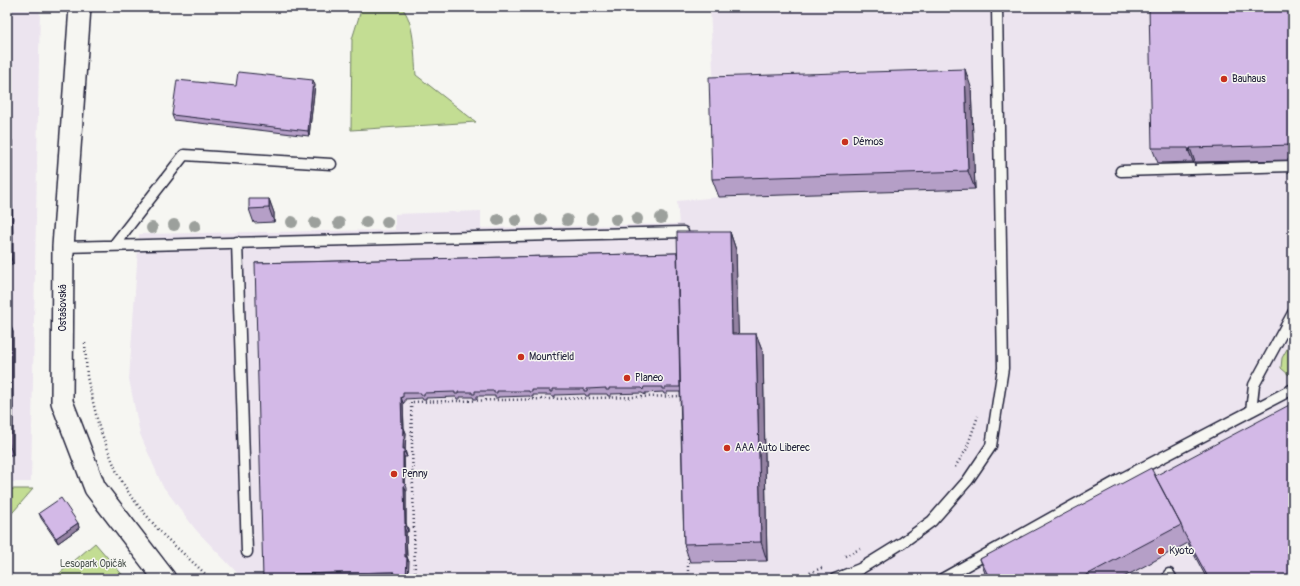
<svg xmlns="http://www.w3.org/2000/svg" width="1300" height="586" viewBox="0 0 1300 586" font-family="Pangolin,sans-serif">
	<rect width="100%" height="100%" fill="#f6f6f2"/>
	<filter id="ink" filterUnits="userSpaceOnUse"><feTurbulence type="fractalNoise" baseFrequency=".025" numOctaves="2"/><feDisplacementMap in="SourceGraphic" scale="8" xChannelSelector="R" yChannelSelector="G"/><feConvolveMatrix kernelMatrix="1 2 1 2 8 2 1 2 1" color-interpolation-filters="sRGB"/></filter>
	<g filter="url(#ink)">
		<path fill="#ece4ef" d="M7,7H40L31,482H7Z
			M710,7H1293V579H243L196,530L162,485L140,434L129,379L139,234L395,230V214L481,211V228L679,224L677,201L719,197Z"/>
		<path fill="#c3dd93" stroke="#728067" d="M362,7H401C415,20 414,56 416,75L476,122L351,130L352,39Z
			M1293,338V374L1289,375L1281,368L1282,358Z
			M7,489H33L7,519Z
			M95,543L126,579H53Z"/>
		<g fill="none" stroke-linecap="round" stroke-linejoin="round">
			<g stroke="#22223b" stroke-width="13">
				<path id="service" d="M1121,171L1293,166
					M237,242L247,552
					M114,245L184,155L331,164
					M63,247L683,232
					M1251,411L1254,385L1293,313
					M1169,574L1172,579
					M835,579L860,569L902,543L932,521L968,480L991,446L1003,368L997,7
					M942,579L1119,480L1293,389"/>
			</g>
			<g stroke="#22223b" stroke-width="24">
				<path id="minor" d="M80,7L63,247L62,402L95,488L165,579"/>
			</g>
			<path stroke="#22223b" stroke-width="2.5" stroke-dasharray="1 3" stroke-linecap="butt" d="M85,343L87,377L99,427L118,475L132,498L162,534L211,579
				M955,467L966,450L978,416
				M688,554V577
				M845,556L860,549
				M415,572L411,402L683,396
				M655,579L688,577L723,579
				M795,579L824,567"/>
			<use href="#service" stroke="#f6f6f2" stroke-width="10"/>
			<use href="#minor" stroke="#f6f6f2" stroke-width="21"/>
		</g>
		<g fill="#9ca09c">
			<circle cx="661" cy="218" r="6"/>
			<circle cx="592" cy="219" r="6"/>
			<circle cx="616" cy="219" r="6"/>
			<circle cx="637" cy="219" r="6"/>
			<circle cx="498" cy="220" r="6"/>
			<circle cx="516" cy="220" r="6"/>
			<circle cx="541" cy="220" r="6"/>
			<circle cx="567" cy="220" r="6"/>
			<circle cx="292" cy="222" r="6"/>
			<circle cx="366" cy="222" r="6"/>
			<circle cx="387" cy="222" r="6"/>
			<circle cx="315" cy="223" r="6"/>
			<circle cx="339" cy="223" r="6"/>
			<circle cx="174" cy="225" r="6"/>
			<circle cx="195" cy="226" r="6"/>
			<circle cx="152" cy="228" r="6"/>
		</g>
		<path fill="#b59fc7" stroke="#22223b" d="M7,7L9,97H7Z
			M1293,7V160L1195,162V166L1193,162L1158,163L1152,148Z
			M315,85L309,136L174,120L172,115Z
			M971,87L975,189L719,197L712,179Z
			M7,127L12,141L13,264H7Z
			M269,199L274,213V222L254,223L249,209Z
			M730,232L736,250L738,334H756L763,352L767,561L690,562L684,544L680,392H667V394H664L663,392L645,393V395L642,393L611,394V396H608L607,394H589V396H586L585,394L555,395V397H552L551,395H533V397H530V396L498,397V398H495V396H477V399H474L473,397H460V399H457L456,397L426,398V400H423L422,398L405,399V402L403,403L404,428L406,433L405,450L406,454L407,457H404L405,483L407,488V491H406V524L408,529V532H406L407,557L409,562L255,263L677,253Z
			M7,318L13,332V455H7Z
			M1155,476L1293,579H1207L1188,543L1120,579H987L980,559Z
			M39,513L78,523L79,528L58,543L41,518Z"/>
		<path fill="#9482a2" stroke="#22223b" d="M7,7H9V97L7,90Z
			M965,69L971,87L975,189L968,171Z
			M313,80L315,85L309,136L308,131Z
			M7,127L12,141L13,264L8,250Z
			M1190,148L1195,162V166L1189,152Z
			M269,199L274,213V222L269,208Z
			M730,232L736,250L739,352L732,334Z
			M8,318L13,332V455L8,441Z
			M756,334L763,352L767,561L761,542Z
			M401,397L403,403L404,433L402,428Z
			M404,428L406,433L405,450L406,454L407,457L403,449Z
			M403,452L404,457L405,486L403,483Z
			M404,486L406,491V524L408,529V532L405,524Z
			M78,523L79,528L58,543L56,538Z
			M404,527L406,532L407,562L405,557Z
			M407,557L409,562L408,579H406Z"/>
		<path fill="#d3b9e7" stroke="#22223b" d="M1149,7H1293V145L1190,148L1189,152L1188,148H1152Z
			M965,69L968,171L712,179L709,77Z
			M238,72L313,80L308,131L172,115L177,80L236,86Z
			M7,127L8,250H7Z
			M249,199H269V208L249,209Z
			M677,232H730L732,334H756L761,542L684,544Z
			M677,253L680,387H665V389H662V387H644L643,390L641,388H609V390H606V388L587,389V391H584V389H553V392H550V390H532V392H529V391H497V393H494V391H475V394H472V392H458V394H455V392L424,393V395H421V393H403V397H401L402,428H404L403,449H405V452H403V483H405V486H404L405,524L406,523V526L404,527L405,557H407L406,579H396L394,572L294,574V579H263L255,263Z
			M7,318H8V441H7Z
			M1293,403V579H1209L1184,533L1181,525L1155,476Z
			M1151,468L1181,525L1079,579H990L980,559Z
			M61,498L78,523L56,538L39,513Z
			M394,572V579H294V574Z"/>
	</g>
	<g fill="#c8321e" stroke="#f6f6f2" stroke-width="1.5">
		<circle cx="1224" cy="79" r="4"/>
		<circle cx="845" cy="142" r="4"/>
		<circle cx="521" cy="357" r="4"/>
		<circle cx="627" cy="378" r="4"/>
		<circle cx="727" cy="448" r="4"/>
		<circle cx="394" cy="474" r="4"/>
		<circle cx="1161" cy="551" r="4"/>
	</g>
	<g text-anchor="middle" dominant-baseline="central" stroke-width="3" stroke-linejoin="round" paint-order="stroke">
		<g font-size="10" fill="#22223b" stroke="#f6f6f2" text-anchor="start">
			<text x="1232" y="79">Bauhaus</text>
			<text x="853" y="142">Démos</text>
			<text x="529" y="357">Mountfield</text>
			<text x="635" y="378">Planeo</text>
			<text x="735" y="448">AAA Auto Liberec</text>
			<text x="402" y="474">Penny</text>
			<text x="1169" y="551">Kyoto</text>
		</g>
		<g font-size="10" fill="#22223b" stroke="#f6f6f2">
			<text transform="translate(63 308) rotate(-90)">Ostašovská</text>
		</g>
		<g font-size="10" fill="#525a55" stroke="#f6f6f2">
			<text x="93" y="564">Lesopark Opičák</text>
		</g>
	</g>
	<rect width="1300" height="586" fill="none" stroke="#f6f6f2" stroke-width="24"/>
	<rect x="12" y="12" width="1276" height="562" fill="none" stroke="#22223b" stroke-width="1.5" filter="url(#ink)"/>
</svg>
